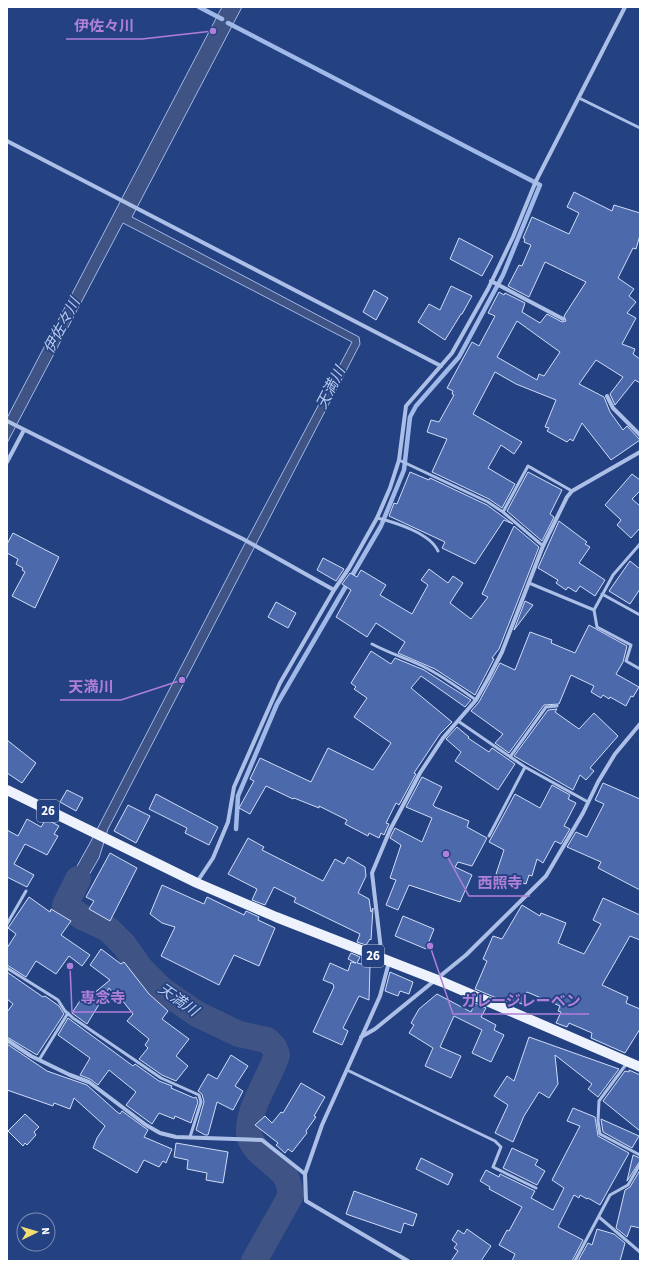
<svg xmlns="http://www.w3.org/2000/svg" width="647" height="1268" viewBox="0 0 647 1268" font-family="'Source Sans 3','Noto Sans JP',sans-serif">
	<rect width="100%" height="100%" fill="#244182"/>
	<path fill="#3f5484" stroke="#a0b9e8" d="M222,7H242L132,217L359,337L360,344L108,829L99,858L65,916L53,909L90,843L242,549L352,342L123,223L7,443V418Z"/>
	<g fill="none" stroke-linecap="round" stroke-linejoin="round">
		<path stroke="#a0b9e8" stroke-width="4.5" d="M199,7L222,19
			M228,23L540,185L503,275L459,357L416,406L410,417L404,470L381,526L277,704L238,796L236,829"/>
		<path stroke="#3f5484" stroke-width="26" d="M78,879L65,905L82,917L108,929L124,945L141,969L162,990L197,1014L239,1034L267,1040L274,1047L277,1055C270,1077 247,1110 249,1133C250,1144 259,1152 266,1158C283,1173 287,1172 291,1195L254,1261"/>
	</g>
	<path fill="#4c6aab" stroke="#d0dcf6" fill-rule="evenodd" d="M574,192L612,211L614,205L640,213V235L636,249L633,248L618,278L634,289L629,296L636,302L627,313L636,318L622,344L635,349L633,354L640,359V383L635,380L615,405L610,394L623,377L596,360L579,384L604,397L610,412L623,430L627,426L640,440L611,460L582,423L573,441L570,439L567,442L547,431L549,428L545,427L556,400L516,384L495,372L473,414L522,442L514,454L501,445L488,468L515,484L502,508L489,499L432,472L447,439L427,432L431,420L439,422L454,395L452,394L453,391L447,388L472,342L479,346L495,316L488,313L499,292L504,295L505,293L525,303L522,312L540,323L547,314L562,322L566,321L564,316L586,282L545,262L529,297L508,286L519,265L522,266L531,245L524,242L525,239L523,238L532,217L569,234L579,213L567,207ZM517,321L560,352L544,376L539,374L537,380L497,357Z
		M459,238L493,256L482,276L450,259Z
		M451,286L472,296L462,314H461L445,340L418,322L429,304L440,310Z
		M374,290L388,298L376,320L363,312Z
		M410,472L429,480L430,478L487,505L513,524L504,520L475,564L442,548L445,542L389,516L394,503L397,504Z
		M528,472L562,490L550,514L554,517L542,541L507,511Z
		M632,474L640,480V491L632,499L640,506V528L631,538L617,525L621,520L605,505Z
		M559,521L587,542L585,544L590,547L579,563L605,580L595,596L580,586L576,592L568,587L566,590L556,583L558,580L538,568Z
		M514,526L539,547L499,649L492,658L494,659L475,695L435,669L398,653L405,642L376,623L367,637L336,617L351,590L342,584L350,573L357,577L361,570L386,585L380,595L412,614L428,585L421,580L429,569L448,583L453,576L463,583L450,603L471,619L488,597L482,594Z
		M13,533L59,557L35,608L12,596L25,572L22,570L23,568L16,564L18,559L7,553V544Z
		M323,558L344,569L336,581L317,570Z
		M630,561L640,569V589L630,604L609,591Z
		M525,601L533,605L514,630Z
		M276,602L296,613L288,628L268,617Z
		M589,625L627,646L623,662L616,674L639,687L633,697L631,696L626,706L610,697L609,699L603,695L601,698L591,692L594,686L571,675L559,704L544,705L509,753L495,743L503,734L471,711L479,702L500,663L515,670L530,632L552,640L551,643L575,653Z
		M371,651L391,664L395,658L424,670L471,700L465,707L421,676L411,688L452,722L440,734L414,773L416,774L399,805L396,803L386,823L389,824L384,835L381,833L379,838L369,833L368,836L345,824L347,820L319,806V808L294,798L293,799L266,786L250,814L239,808L254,781L250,779L260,758L311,782L328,748L373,770L391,743L354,717L367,698L354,689L356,687L351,683Z
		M557,709L555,712L579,729L594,713L618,736L590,768L594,771L586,780L580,775L573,790L514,756L548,710Z
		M457,727L469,737L468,738L489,752L492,748L515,764L498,790L455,761L461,752L446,739Z
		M7,740L36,763L22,783L7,773Z
		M422,777L442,787L433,805L435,807L469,821L467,827L487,838L472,866L458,862L455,867L472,875L460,902L409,885L398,910L386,905L396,880L390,878L401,845L390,838L395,828L422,842L432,818L406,807Z
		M603,783L640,799V890L598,868L601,862L567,847L576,832L587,837L604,804L595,800Z
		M552,785L570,795L568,799L576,803L564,826L570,829L561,844L555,841L543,863L537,859L532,876L529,875L526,884L496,874L504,850L489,842L515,794L540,808Z
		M67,790L83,798L76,811L60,802Z
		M156,794L218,827L209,845L185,833L187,828L149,809Z
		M128,805L150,816L136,843L114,831Z
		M27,819L41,827L46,819L59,826L54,834L58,836L47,855L25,844L14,864L34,875L27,887L7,877V830L18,836Z
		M248,838L264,847L262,850L323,881L335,859L344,864L348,857L365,867L366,876L358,893L369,899L371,912L373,908L371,940L370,939L366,945L357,942L360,934L294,902L296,898L274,887L265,905L252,900L257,889L228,874Z
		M110,853L137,868L110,921L89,909L94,901L86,897Z
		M162,885L204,904L207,897L244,915L246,911L259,917L258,920L275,928L259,966L234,955L219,985L161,956L175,927L162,923L150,914Z
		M29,897L50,912L51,909L71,921L61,935L90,955L82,966L69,956L56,974L36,961L26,977L7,965V948L16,934L8,928Z
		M603,898L640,915V940L630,936L602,985L628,997L626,1003L640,1009V1029L625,1053L591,1038L592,1033L569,1023L567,1027L556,1023L561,1012L558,1011L560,1006L527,992L522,1004L508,998L506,1002L475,989L487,961L483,959L493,936L502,939L522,905L540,916L541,913L566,923L558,943L584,954L601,924L593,920Z
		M403,916L434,929L426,949L395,936Z
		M101,949L121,964L124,962L149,994L168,1011L162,1019L189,1039L176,1056L188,1066L176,1081L162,1075L139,1059L148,1048L145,1045L149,1039L127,1021L133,1014L115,991L113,993L109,988L87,1024L72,1013L87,990L93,994L110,980L90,965Z
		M351,953L360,957L357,963L370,966L369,1000L359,996L343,1028L348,1031L342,1045L313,1032L334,987L333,984L323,980L330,963L348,971L351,962L356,963L348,959Z
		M7,972L43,997L45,996L59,1006L64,1014L37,1055L7,1037V1012L13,1004L7,999Z
		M390,972L413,982L409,994L400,991L398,996L385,991Z
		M437,994L471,1012L475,1003L486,1008L481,1017L496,1025L494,1030L504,1035L491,1062L472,1053L482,1030L454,1016L440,1047L461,1056L451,1078L425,1066L433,1048L409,1033L414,1025L411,1023L419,1009Z
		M68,1018L133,1066L135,1064L159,1081L172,1086L171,1088L194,1098L196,1097L198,1102L191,1123L175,1116L174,1119L159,1113L152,1124L126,1105L136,1092L109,1070L98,1085L90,1079L80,1075L90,1058L58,1035Z
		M529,1037L619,1069L598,1097L588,1089L592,1084L555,1055L558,1084L549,1098L539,1092L524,1116L513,1142L495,1133L508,1105L494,1096L507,1076L514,1081Z
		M7,1044L47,1071L87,1085L116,1111L120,1114L122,1111L148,1130L144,1137L172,1149L166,1163L163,1161L159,1167L144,1160L137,1173L93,1148L97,1138L105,1126L74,1098L70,1109L54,1103L53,1106L7,1090Z
		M231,1055L248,1066L235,1086L243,1091L233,1110L217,1102L208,1135H205L196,1130L204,1102L202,1094L198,1091L208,1074L217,1079Z
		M629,1070L640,1075V1131L603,1101L625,1071L629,1072Z
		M301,1083L325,1097L314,1116L316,1117L306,1131L307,1133L292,1152L288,1149L285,1153L276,1145L278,1143L255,1125L265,1116L272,1123L281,1112L283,1113Z
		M573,1108L595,1117L598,1136L629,1153L600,1205L588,1198L587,1199L580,1195L579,1198L574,1195L558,1227L583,1240L572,1261H512L515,1254L499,1245L507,1230L509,1231L522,1207L489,1189L490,1187L480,1181L486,1170L499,1177L500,1174L535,1191L531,1198L553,1210L564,1188L552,1180L580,1126L567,1121Z
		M25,1114L39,1127L34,1132L36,1135L27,1145L25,1143L23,1146L8,1131Z
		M601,1119L639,1136L632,1148L603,1132Z
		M176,1143L228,1152L223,1183L206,1180L207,1173L187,1169L188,1160L174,1157Z
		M512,1148L538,1160L535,1165L545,1171L537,1185L503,1168Z
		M633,1155L640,1158V1161L627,1181Z
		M421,1158L453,1174L448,1185L416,1169Z
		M640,1170V1228L631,1226L627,1237L616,1228L625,1190L630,1187Z
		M354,1191L417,1214L413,1226L404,1223L401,1233L346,1214Z
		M467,1229L491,1246L481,1261H451L458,1251L454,1248L457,1244L452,1240L458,1230L464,1234Z
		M597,1229L614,1234L625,1243L620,1261H578L588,1243L592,1245Z"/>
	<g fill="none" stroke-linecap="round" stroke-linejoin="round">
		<path stroke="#acbfe7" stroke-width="3" d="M579,98L640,128
			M399,460L488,502L503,512L543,546
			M503,512L528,466L572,491
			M377,518C394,522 430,533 438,551
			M529,583L594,610L613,575L640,544
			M602,594L640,615
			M594,610L597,627L631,645L626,661L640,669
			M372,644C387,652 402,657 418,664C439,673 457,687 476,700
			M458,721L525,767L588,802
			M510,757L546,707L557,706
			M489,836L525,767
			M7,924L26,891
			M7,968L58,1000L65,1011L73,1018L161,1078L199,1095L201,1102L190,1137
			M39,1060L68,1013
			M627,1063L599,1101L598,1121L600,1134L640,1155
			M347,1070L495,1141L501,1147L493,1167L536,1188
			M599,1217L640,1252
			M575,1261L610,1195L628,1185L640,1164"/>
		<path stroke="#acbfe7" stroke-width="4" d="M7,141L441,366
			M491,281L563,319
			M607,396L613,408L640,435
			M7,421L243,539L334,590
			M7,462L24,430
			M197,882L213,858L228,822L234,787L280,683L334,590L349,568L377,518L390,488L399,460L406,406L452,353L488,289L513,237L536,181L625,7
			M382,958L372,873L390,830L420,773L443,738L476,700L488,679L502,652L543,546L567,497L572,491L640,452
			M389,962L380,996L322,1125L305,1174L306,1201L408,1261
			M361,1037L375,1029L466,955L546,876L583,813L598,782L615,754L640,724
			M7,1040L31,1056L70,1075L89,1082L146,1125L160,1133L176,1137L262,1140L305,1174"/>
		<path stroke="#eef2fd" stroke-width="10" d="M7,790L197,883L276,917L445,983L640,1067"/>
	</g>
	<g text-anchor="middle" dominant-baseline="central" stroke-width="3.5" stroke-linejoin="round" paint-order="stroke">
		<g fill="#244182" stroke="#bdc6da" stroke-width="1">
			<rect x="37" y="800" width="22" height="22" rx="3"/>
			<rect x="362" y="945" width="22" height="22" rx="3"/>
		</g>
		<g font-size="13" font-weight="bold" fill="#fff">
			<text x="48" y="811">26</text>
			<text x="373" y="956">26</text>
		</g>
		<g font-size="15" font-style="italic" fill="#b8caef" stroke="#244182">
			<text transform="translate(62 326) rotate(-62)">伊佐々川</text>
			<text transform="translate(331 388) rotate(-63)">天満川</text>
			<text transform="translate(178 1000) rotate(35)">天満川</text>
		</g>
	</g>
	<path fill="none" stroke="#b080d9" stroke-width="1.5" d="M213 31L142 39H66M182 680L121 700H60M446 854L469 896H530M70 966L72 1012H133M430 946L453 1014H589"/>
	<g fill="#b080d9" stroke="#244182" stroke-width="1.5">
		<circle cx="213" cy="31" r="4"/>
		<circle cx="182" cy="680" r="4"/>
		<circle cx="446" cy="854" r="4"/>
		<circle cx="70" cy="966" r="4"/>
		<circle cx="430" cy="946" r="4"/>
	</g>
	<g font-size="15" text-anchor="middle" font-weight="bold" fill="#b080d9" stroke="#244182" stroke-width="3.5" stroke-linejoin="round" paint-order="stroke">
		<text x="104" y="31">伊佐々川</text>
		<text x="91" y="692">天満川</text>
		<text x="500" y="888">西照寺</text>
		<text x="103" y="1003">専念寺</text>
		<text x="521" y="1006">ガレージレーベン</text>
	</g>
	<rect width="647" height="1268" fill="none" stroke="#ffffff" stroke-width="16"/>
	<g transform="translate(36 1232) rotate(85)"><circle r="19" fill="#244182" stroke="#7c8db4"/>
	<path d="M0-3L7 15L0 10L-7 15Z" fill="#f2dd70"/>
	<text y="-6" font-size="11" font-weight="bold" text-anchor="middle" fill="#ffffff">N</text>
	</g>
</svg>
